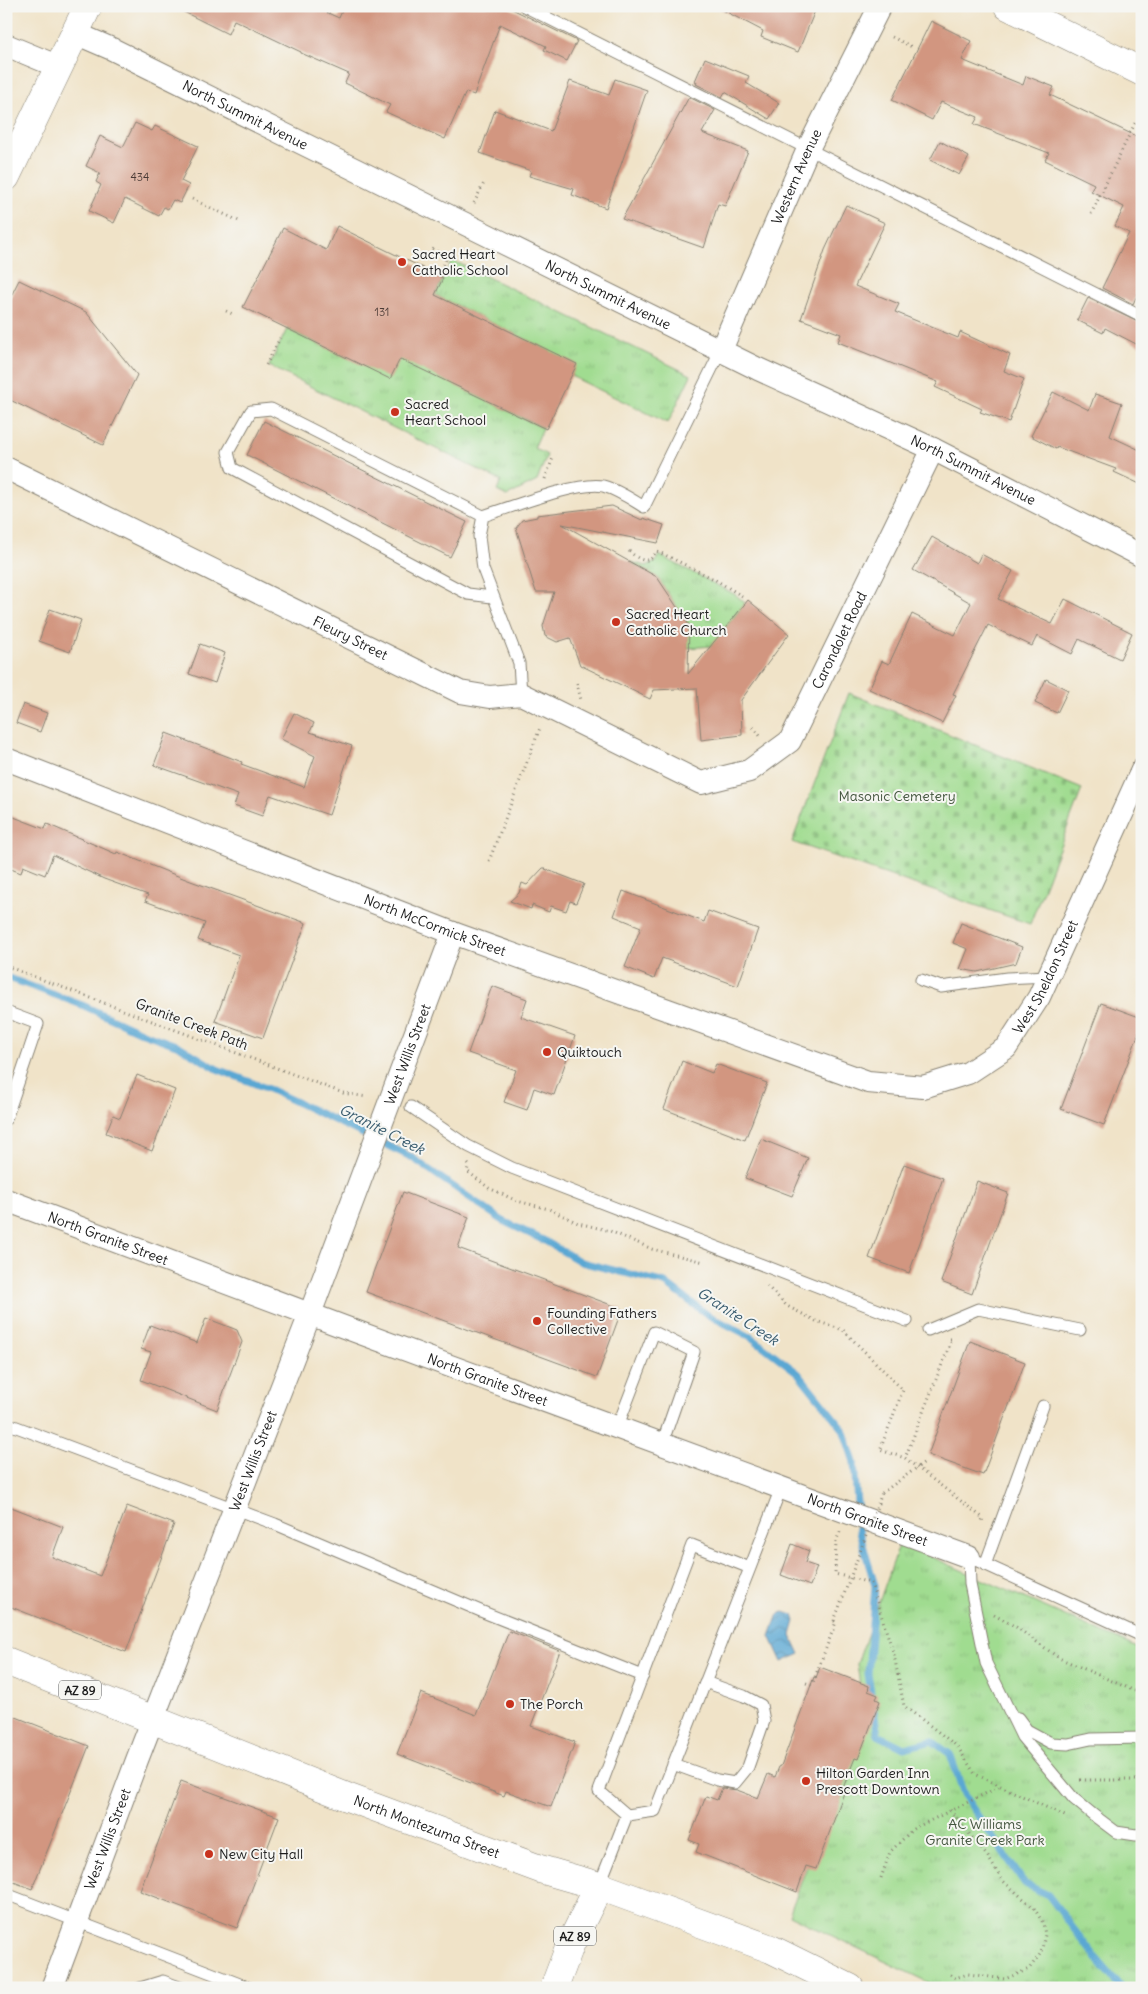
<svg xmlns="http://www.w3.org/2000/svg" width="1148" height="1994" viewBox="0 0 1148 1994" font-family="Delius,sans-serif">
	<defs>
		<pattern id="cemetery-stones" width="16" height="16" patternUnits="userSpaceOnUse" patternTransform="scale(1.25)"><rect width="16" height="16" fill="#a0dc90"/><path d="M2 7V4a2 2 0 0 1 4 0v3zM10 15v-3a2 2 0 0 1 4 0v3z" fill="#89bc7c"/></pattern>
		<pattern id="park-tufts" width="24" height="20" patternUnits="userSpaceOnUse" patternTransform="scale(1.25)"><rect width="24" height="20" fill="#a0dc90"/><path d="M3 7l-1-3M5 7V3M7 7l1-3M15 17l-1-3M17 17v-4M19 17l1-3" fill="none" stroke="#89bc7c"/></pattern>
		<pattern id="water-waves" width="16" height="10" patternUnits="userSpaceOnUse" patternTransform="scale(1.25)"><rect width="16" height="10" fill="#5aa7d3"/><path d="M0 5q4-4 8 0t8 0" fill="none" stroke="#4a87aa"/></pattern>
	</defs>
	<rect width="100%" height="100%" fill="#f6f6f2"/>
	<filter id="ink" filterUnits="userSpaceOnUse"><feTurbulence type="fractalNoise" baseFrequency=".02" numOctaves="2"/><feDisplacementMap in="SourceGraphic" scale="10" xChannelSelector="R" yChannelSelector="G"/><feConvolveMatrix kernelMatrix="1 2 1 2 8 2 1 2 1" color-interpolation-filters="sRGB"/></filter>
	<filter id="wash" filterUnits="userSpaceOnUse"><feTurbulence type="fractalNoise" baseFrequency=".0096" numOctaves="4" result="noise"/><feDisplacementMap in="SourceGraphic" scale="20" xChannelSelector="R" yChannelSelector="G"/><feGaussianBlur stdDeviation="1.12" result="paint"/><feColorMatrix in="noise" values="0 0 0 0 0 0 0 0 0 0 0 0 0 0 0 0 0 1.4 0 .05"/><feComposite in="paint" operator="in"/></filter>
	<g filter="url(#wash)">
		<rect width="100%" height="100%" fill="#f0e3c8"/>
		<path fill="url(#cemetery-stones)" stroke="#5e7c56" d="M849,693L1082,789L1030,924L792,842Z"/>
		<path fill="url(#park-tufts)" stroke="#5e7c56" d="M452,260L691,375L668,423L571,376L576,364L435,295Z
			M287,329L390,378L400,358L543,428L534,448L547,455L537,481L507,496L497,491L501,481L269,366Z
			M659,555L736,595L745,603L722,632L723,645L688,648L689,625L657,577L630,562L646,566L656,562Z
			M900,1543L1142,1650V1988H940L789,1915L864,1714L857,1664Z"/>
		<path fill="url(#water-waves)" stroke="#3b6278" d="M784,1612L793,1615L795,1621L791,1635L800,1654L782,1662L770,1636L778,1614Z"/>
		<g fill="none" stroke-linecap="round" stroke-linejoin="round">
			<path stroke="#5aa7d3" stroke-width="7" d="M6,977L82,1005L143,1033L179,1046L217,1069L271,1090L411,1157L503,1221L545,1241L581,1262L665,1283L708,1315L751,1337L798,1373L843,1429L854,1462L859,1531L875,1586L868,1674L878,1735L904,1748L932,1741L950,1754L965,1797L1025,1884L1048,1895L1092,1953L1122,1988"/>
		</g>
		<g id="blocks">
			<path fill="#d29680" d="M172,6H312L339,18L344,6H506L577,41L567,61L544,50L546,46L500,24L474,95L466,92L445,139L386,112L390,105L345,83L349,74L301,53V52L234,20L228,34Z
				M715,6H817L798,52L761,37L763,31Z
				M931,21L971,41L962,60L1023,85L1026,76L1054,87L1050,95L1142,139V285L1133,304L1102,288L1129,233L1115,226L1124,207L1091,191L1094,184L1045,160L1049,153L974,124L978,117L941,102L932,120L892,100Z
				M705,58L749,76L746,83L779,103L769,119L725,92L722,97L696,84L697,82L695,81Z
				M615,79L647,90L606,208L572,195L574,189L529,176L531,171L480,153L495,110L551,131L570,81L609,95Z
				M689,97L715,110L702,133L748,151L725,206L718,204L704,248L622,219Z
				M135,123L152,131L155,126L198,146L181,181L189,185L180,203L173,200L168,209L164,207L159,216L125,199L114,223L89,211L101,185L96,182L100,173L86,166L100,136L123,147Z
				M940,141L969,157L959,175L930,160Z
				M846,205L885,223L855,286L899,304L895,312L958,338L960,332L1010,355L1004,371L1024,379L1009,422L980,412L982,409L935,387L938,382L838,342L841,334L801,319L825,250Z
				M337,226L443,278L435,295L577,364L546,429L400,359L390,379L243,307L283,228L326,250Z
				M19,280L86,312L137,375L103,445L6,398V306Z
				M1088,298L1142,324V347L1105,328L1103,333L1077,320Z
				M1053,392L1089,410L1095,394L1122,403L1110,436L1142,451V485L1114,472L1116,469L1057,447L1056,449L1031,436Z
				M264,421L467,522L450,557L247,455Z
				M612,506L642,520L643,518L664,525L658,543L562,524L657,577L689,625L688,674L748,600L789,634L741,700L742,735L701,740L697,688L654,690L650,699L580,665L570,638L557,642L545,636L543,626L554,592H536L516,528L522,520L537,517V515Z
				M932,537L977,563L981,554L1013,571L998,599L1052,624L1065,599L1132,633L1120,659L1079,639L1072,654L1037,636L1032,646L988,625L953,694L956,695L942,723L869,689L882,661L889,664L912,614L955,635L971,603L913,570Z
				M50,609L81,620L70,652L39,641Z
				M200,644L225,653L215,683L189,674Z
				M1046,679L1068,690L1057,713L1035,703Z
				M23,704L47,713L40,732L16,723Z
				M294,713L314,723L310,732L352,746L329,815L270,795L262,816L234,806L238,795L154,765L166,733L242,762L241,764L304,787L315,756L281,739Z
				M6,814L45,829L47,824L116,854L117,852L188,880L306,923L263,1038L215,1021L239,955L198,940L205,923L145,901L148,895L104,879L53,855L45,875L23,866L21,873L6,867Z
				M543,868H546L545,869L584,884L576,903L570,901L566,911L551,906L549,912L532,905L531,909L510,901L519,893L522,883L527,885Z
				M623,891L704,922L708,911L758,929L738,986L662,958L654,979L625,967L641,927L614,916Z
				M961,923L1022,947L1016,963L977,972L960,969L968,949L953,943Z
				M492,986L527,999L521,1017L575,1036L554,1095L534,1088L527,1110L504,1102L516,1070L468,1053Z
				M1101,1003L1142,1018V1025L1104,1125L1061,1109Z
				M682,1061L712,1073L716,1064L767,1083L745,1140L664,1109Z
				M137,1075L175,1090L152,1151L106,1133L113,1115L120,1118Z
				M761,1139L808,1158L792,1196L745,1178Z
				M904,1164L943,1178L909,1273L869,1258Z
				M977,1181L1008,1193L972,1294L941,1282Z
				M403,1192L469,1217L458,1248L622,1309L597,1377L366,1292Z
				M206,1318L237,1330L242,1342L217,1410L141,1380L151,1352L141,1349L150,1325L197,1343Z
				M970,1341L1025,1362L983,1475L928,1455Z
				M6,1505L63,1527L52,1557L100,1576L127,1506L174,1524L126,1652L6,1605Z
				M792,1544L809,1551L805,1563L817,1567L810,1586L781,1575Z
				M509,1631L560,1651L531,1726L575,1742L551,1807L506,1791L504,1796L397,1754L421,1693L476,1715Z
				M820,1667L869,1686L868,1691L878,1695L876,1699L880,1701L858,1759L855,1758L843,1788L845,1790L816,1869L806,1866L797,1892L696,1852L699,1844L689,1840L706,1796L717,1800L722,1788L737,1790L758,1798L768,1774L775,1777L779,1767L781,1766L814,1677L816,1678Z
				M6,1713L89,1746L32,1889L6,1879Z
				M181,1781L279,1817L237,1928L140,1891Z"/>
		</g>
	</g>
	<g filter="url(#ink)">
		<use href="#blocks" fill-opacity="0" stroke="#868072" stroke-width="1"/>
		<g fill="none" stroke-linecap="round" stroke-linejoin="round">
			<g stroke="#868072" stroke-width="13">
				<path id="service" d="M524,6L1142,317
					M483,516L479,536L483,569L519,663L521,694
					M492,597L468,594L232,468L228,452L251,411L271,409L483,516C509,508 578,481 603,486C618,490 631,499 644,507L721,350
					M921,980L941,987L1007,978L1048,976
					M6,1012L38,1024L6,1119
					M411,1107L468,1146L512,1168L907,1321
					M928,1330L978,1309L1080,1330
					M6,1423L275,1524L483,1612L643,1676
					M617,1428L654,1332L694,1352L662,1444
					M692,1545L750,1568L655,1811L627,1815L599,1791Z
					M985,1565L1043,1406
					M750,1568L781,1488
					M1142,1636L969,1557L970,1584L986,1663L1022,1737L1074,1799L1096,1817L1116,1832L1136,1835L1142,1834
					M1018,1718L1027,1730L1051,1743L1068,1744L1091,1739L1142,1738
					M673,1764L717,1780L735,1783L748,1767L764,1721L761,1705L744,1696L705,1682
					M599,1886L627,1815
					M6,1894L250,1988
					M140,1988L163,1981L182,1988"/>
			</g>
			<g stroke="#868072" stroke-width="24">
				<g id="minor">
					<path id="s1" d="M75,33L112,49L758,369L933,449L1142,556"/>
					<path d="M6,45L59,67"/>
					<path id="s2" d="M721,350L808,149L880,6"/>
					<path id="s3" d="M6,468L460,692L490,697L521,694L701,783L749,771L790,741L933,449"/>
					<path id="s4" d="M6,759L453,933L668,1010L868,1082L923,1087L968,1073L1006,1048L1039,997L1142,770"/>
					<path id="s5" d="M6,1200L344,1327L969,1557"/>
					<path id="s6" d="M52,1988L137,1760L310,1314L453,933"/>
				</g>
			</g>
			<g stroke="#868072" stroke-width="29">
				<path id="secondary" d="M1008,6L1142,72
					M6,177L88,6"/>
			</g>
			<g stroke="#868072" stroke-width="29">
				<g id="primary">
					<path id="s7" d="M6,1661L347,1797L540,1869L599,1886L771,1949L850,1988"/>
					<path d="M554,1988L571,1943L599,1886"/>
				</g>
			</g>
			<path stroke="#868072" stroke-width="3" stroke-dasharray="1 4" stroke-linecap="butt" d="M892,37L914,48
				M192,199L241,222
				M474,203L485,181
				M1091,214L1136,121
				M432,249L447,257L440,272
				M226,311L235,315
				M266,365L280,338
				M545,479L553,458
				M629,551C639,560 649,566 657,551L714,579L742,596
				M577,683L581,700
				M753,727L761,737
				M489,861L540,728
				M6,966L343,1093L367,1097
				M468,1164L469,1165L467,1171L489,1188L517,1201L549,1209L578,1223L610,1231L652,1249L704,1262
				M767,1286L787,1306L816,1321L843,1330L903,1390L880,1450L905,1458
				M950,1339H952L905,1458L983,1518L982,1521
				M882,1493L926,1461
				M840,1532L836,1541L835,1574L871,1583L894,1655L904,1706L957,1746L975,1774L1067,1817
				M994,1615L1016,1627L1059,1658L1142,1694
				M806,1683L812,1685L836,1622L834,1621
				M1080,1780H1142
				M950,1810L988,1857L1002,1880L1034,1908L1043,1923L1045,1935L1041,1953L1029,1969L1005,1979L968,1974L955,1978L950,1974
				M881,1878L890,1852L913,1829L999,1787"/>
			<use href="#service" stroke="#fff" stroke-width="11"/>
			<use href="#minor" stroke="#fff" stroke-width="22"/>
			<use href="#secondary" stroke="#fff" stroke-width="28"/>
			<use href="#primary" stroke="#fff" stroke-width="28"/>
			<path stroke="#868072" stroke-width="3" stroke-dasharray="1 4" stroke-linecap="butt" d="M834,1621L882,1493"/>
		</g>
	</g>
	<g fill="#c8321e" stroke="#f6f6f2" stroke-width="2">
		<circle cx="402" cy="262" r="5"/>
		<circle cx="395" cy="412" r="5"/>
		<circle cx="616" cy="622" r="5"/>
		<circle cx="547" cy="1052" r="5"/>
		<circle cx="537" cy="1321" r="5"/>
		<circle cx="510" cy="1704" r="5"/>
		<circle cx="806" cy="1781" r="5"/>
		<circle cx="209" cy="1854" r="5"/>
	</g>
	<g text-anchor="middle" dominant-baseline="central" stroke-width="4" stroke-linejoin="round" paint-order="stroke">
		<g font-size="11" fill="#4a3a35">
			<text x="140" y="177">434</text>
			<text x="382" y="312">131</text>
		</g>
		<g fill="#f6f6f2" stroke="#5d5d5c" stroke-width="1">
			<rect x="59" y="1680.5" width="42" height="19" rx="4"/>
			<rect x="554" y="1926.5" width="42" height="19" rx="4"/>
		</g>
		<g font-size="12" font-weight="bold" fill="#1c1c1c">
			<text x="80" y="1690">AZ 89</text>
			<text x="575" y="1936">AZ 89</text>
		</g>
		<g font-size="14" fill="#1c1c1c" stroke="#f6f6f2">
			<text stroke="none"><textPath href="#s1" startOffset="189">North Summit Avenue</textPath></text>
			<text stroke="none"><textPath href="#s2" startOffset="189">Western Avenue</textPath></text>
			<text stroke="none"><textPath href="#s1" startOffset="594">North Summit Avenue</textPath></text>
			<text stroke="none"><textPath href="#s1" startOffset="999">North Summit Avenue</textPath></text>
			<text stroke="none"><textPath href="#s3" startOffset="384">Fleury Street</textPath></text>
			<text stroke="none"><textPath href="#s3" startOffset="981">Carondolet Road</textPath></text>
			<text stroke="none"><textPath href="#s4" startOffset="460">North McCormick Street</textPath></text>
			<text stroke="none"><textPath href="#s4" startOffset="1150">West Sheldon Street</textPath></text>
			<text transform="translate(192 1024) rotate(21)">Granite Creek Path</text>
			<text stroke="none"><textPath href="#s6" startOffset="999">West Willis Street</textPath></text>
			<text stroke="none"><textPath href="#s5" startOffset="109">North Granite Street</textPath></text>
			<text stroke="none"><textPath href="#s5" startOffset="514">North Granite Street</textPath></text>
			<text stroke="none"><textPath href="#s6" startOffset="564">West Willis Street</textPath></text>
			<text stroke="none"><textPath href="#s5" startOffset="919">North Granite Street</textPath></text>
			<text stroke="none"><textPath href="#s7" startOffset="452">North Montezuma Street</textPath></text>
			<text stroke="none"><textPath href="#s6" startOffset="159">West Willis Street</textPath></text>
		</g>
		<g font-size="14" fill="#1c1c1c" stroke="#f6f6f2" text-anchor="start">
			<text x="412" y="254">Sacred Heart<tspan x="412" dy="16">Catholic School</tspan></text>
			<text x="405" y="404">Sacred<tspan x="405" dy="16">Heart School</tspan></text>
			<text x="626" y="614">Sacred Heart<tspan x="626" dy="16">Catholic Church</tspan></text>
			<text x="557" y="1052">Quiktouch</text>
			<text x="547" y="1313">Founding Fathers<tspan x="547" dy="16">Collective</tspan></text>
			<text x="520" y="1704">The Porch</text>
			<text x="816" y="1773">Hilton Garden Inn<tspan x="816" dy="16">Prescott Downtown</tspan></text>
			<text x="219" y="1854">New City Hall</text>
		</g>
		<g font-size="14" fill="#44563f" stroke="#f6f6f2">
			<text x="897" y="796">Masonic Cemetery</text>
			<text x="985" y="1824">AC Williams<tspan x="985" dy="16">Granite Creek Park</tspan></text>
		</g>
		<g font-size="15" font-style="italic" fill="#385b6e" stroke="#f6f6f2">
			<text transform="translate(382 1129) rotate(27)">Granite Creek</text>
			<text transform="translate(738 1316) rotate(33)">Granite Creek</text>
		</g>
	</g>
	<rect width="1148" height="1994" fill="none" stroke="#f6f6f2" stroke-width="25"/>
</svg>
